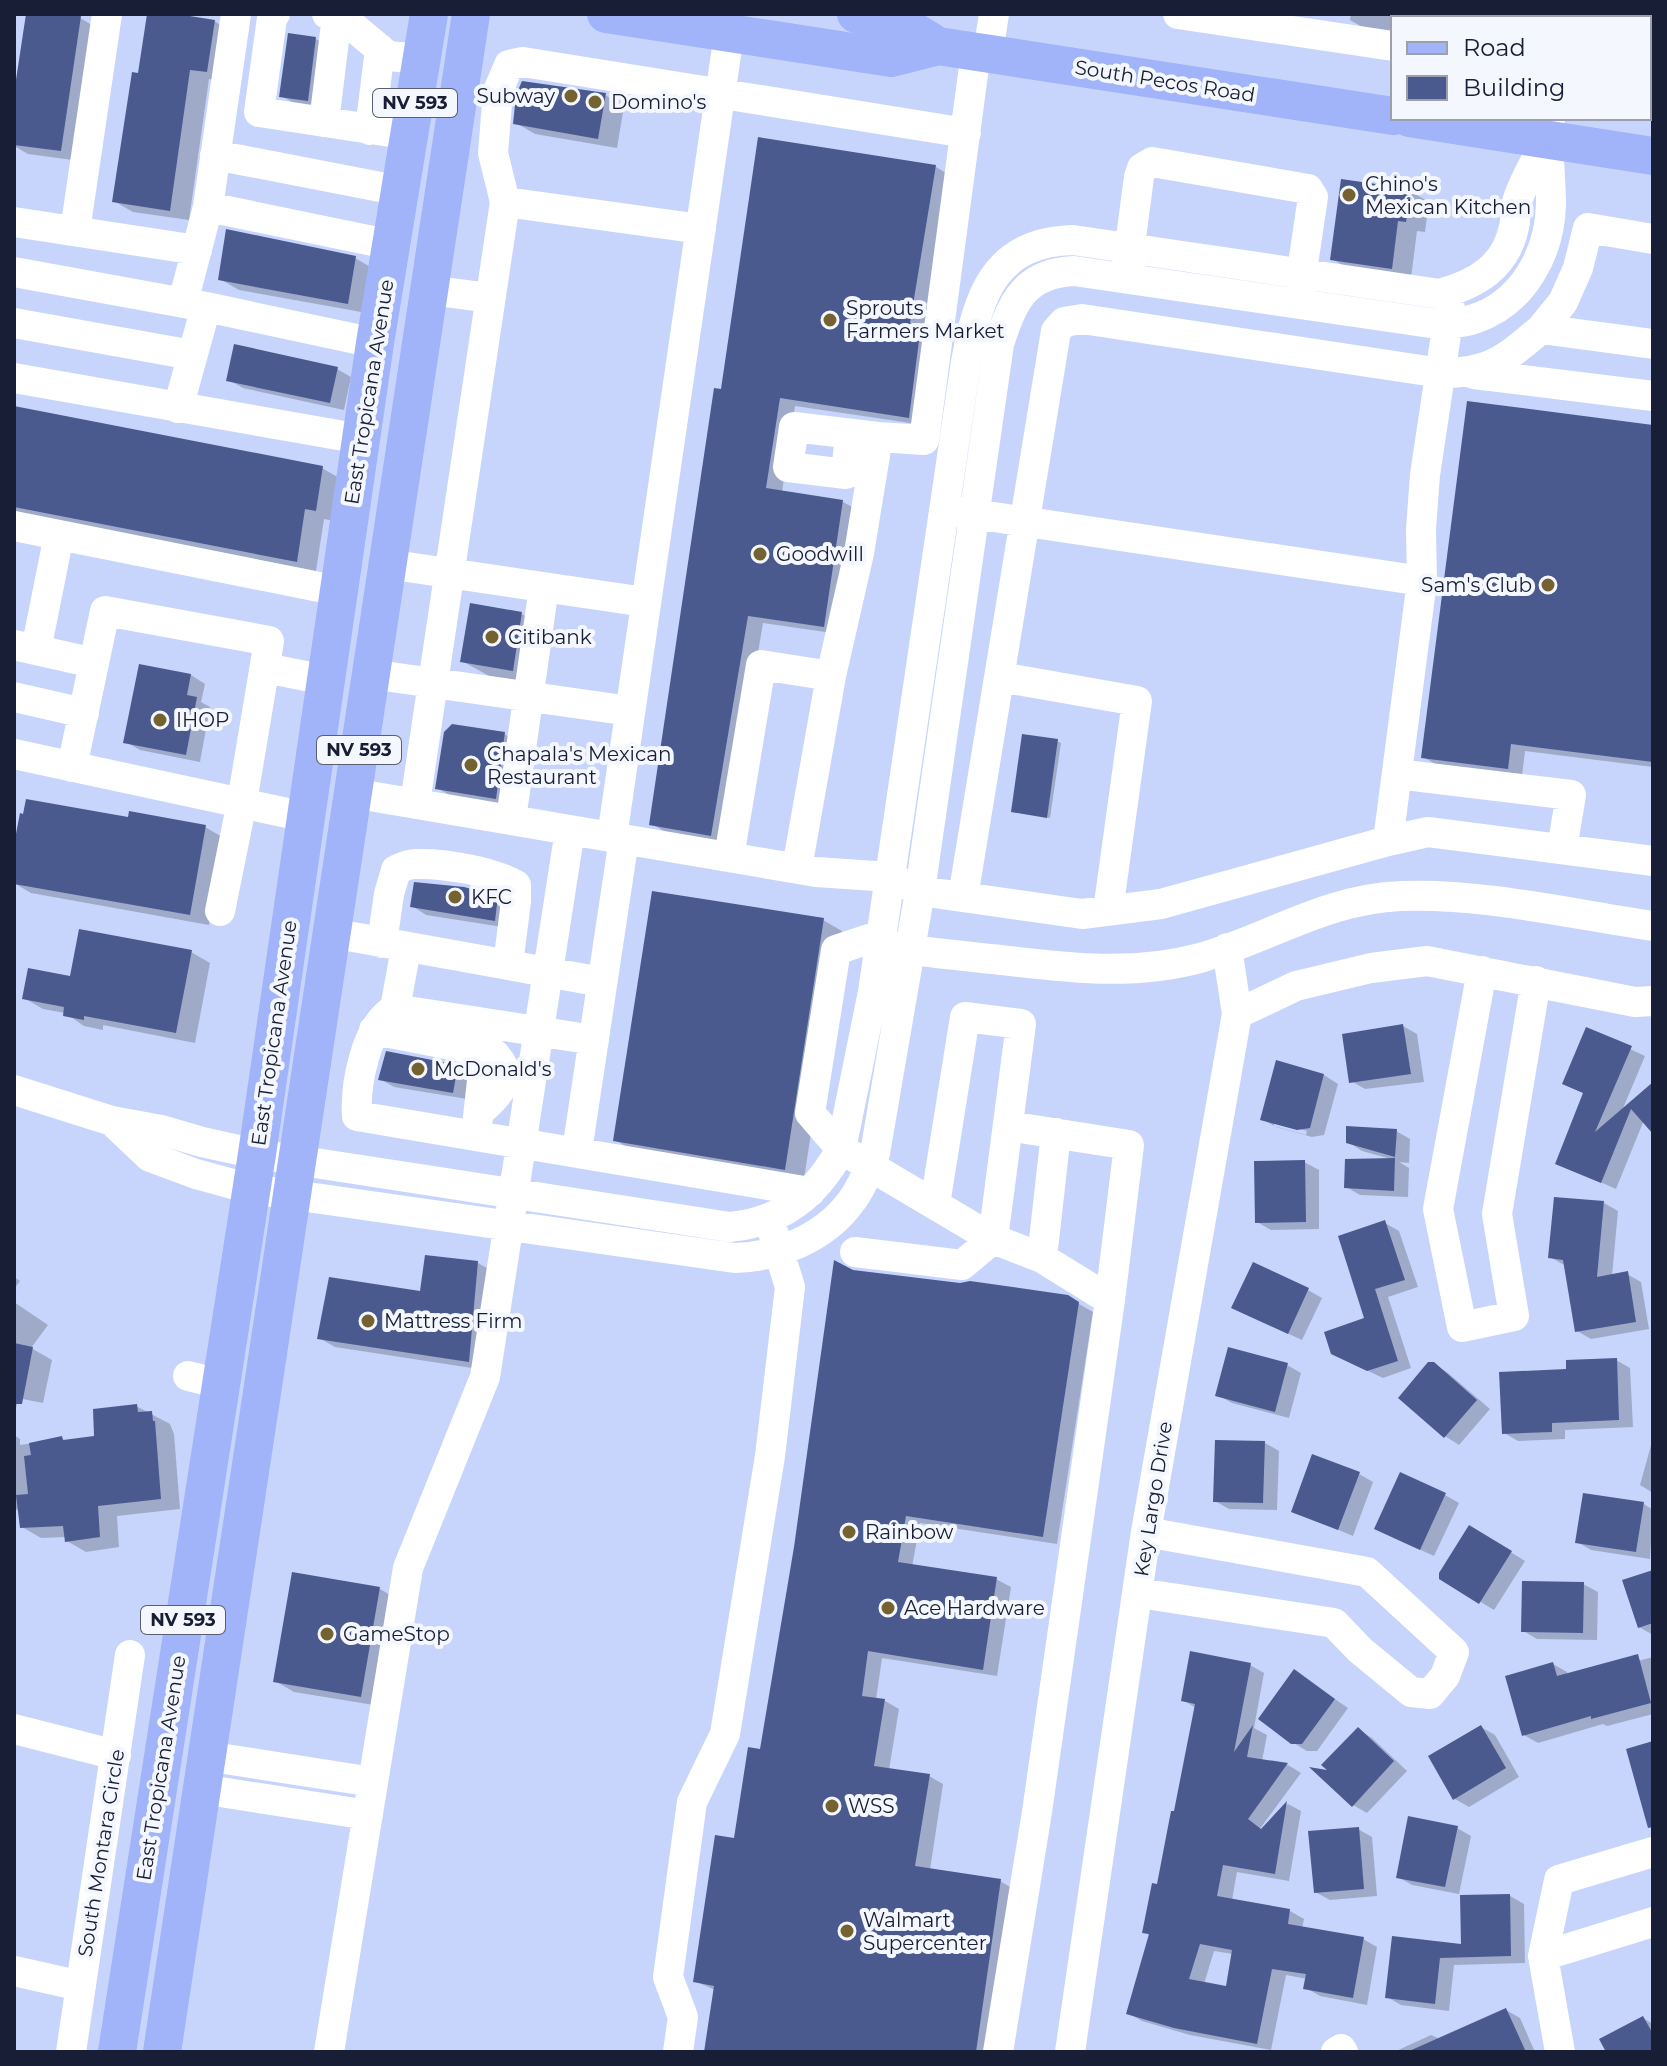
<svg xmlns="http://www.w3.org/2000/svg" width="1667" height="2066" viewBox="0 0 1667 2066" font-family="Montserrat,sans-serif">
	<rect width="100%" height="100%" fill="#c7d5fc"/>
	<path fill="#0003" fill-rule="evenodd" d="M28,14L80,18L99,29L80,161L28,154L14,146V107Z
		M149,14L214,21L233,32L226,82L209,79L189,220L133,212L114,201L140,75Z
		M1351,14H1406L1405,18H1393V32L1364,28L1350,20Z
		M1430,14H1526L1525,18H1454Z
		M1649,32L1653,34V85H1649Z
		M316,39L330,47L322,108L296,104L281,96Z
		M605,95L624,106L617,148L535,134L516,123Z
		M936,167L951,176L924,425L795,406L782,492L843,502L858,510L839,634L763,623L726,843L667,833L652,824L722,392Z
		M1410,191L1429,202L1425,232L1417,231L1411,278L1351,270L1332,259Z
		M355,258L374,269L367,313L239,290L220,279Z
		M337,369L351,377L344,410L243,388L229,380Z
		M14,408L322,468L341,479L335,521L324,519L316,571L14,513Z
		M1653,427V767L1525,751L1522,776L1437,765L1423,757Z
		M522,614L550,630L542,686L491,677L462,661Z
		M191,675L205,684L201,702L210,707L200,762L140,750L126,742Z
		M504,734L524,745L515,809L457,799L437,788Z
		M1057,741L1061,743L1050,818L1013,811Z
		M130,820L205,827L224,838L209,925L31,893L14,883V867Z
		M497,898L511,906L509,928L426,915L412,906Z
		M823,920L842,931L804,1179L634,1151L615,1140Z
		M191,952L210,963L195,1043L103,1025V1030L84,1026L65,1013L43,1009L24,998L71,978Z
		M1403,1026L1417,1034L1424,1082L1365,1089L1351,1081Z
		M1587,1029L1645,1056L1621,1113L1653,1085V1131L1644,1120L1616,1189L1557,1163L1585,1094L1564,1083Z
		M458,1066L472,1075L467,1099L394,1087L380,1079Z
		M1324,1075L1338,1084L1324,1135L1312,1137L1276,1127L1262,1119ZM1274,1122L1307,1131L1306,1135L1274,1126Z
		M1396,1131L1410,1139L1409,1163L1399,1162L1409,1168L1408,1197L1360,1195L1346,1187L1391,1159L1362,1151L1348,1142Z
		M1304,1162L1319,1170V1229L1271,1230L1257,1222Z
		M1604,1203L1618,1211L1612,1276L1627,1274L1641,1282L1649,1329L1591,1339L1577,1331L1564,1265L1550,1257Z
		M1385,1223L1399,1231L1418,1287L1388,1297L1411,1368L1383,1378L1347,1361L1367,1320Z
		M478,1263L494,1272L485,1370L335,1347L319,1338L324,1305L421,1293Z
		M852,1272L1067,1297L1093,1312L1057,1544L920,1523L912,1567L996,1579L1011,1587L997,1676L882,1658L876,1700L885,1701L899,1709L889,1770L929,1776L943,1784L930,1870L1000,1881L1015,1890L991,2052H706L715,1990L695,1981L762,1751Z
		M14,1277L20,1281L14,1289Z
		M1308,1290L1322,1298L1302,1340L1248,1315Z
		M14,1302L48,1325L31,1348L52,1360L43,1403L18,1398L14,1419Z
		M1616,1360L1630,1368L1633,1427L1565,1430V1439L1518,1441L1504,1433L1569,1371Z
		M1434,1364L1448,1373L1490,1409L1459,1445L1445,1436Z
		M1287,1365L1301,1373L1289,1418L1232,1403L1218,1395Z
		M136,1406L170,1424L174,1434L180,1509L117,1516L119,1547L86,1552L67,1541L66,1537L41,1538L22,1527L19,1510L14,1509V1435L20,1439V1445L62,1439L67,1441L96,1438Z
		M1653,1438V1493L1640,1485Z
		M1265,1443L1279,1451L1277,1510L1229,1509L1215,1501Z
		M1359,1474L1373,1482L1353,1536L1293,1511Z
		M1445,1495L1459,1503L1434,1556L1390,1536Z
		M1644,1504L1653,1510L1650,1559L1591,1550L1577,1542Z
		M1470,1527L1525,1561L1494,1610L1441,1578Z
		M1653,1572V1635L1639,1627Z
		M1583,1584L1598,1592L1597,1640L1537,1639L1523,1631Z
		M380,1589L399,1600L380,1706L294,1692L275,1681Z
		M1653,1657V1714L1607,1726L1603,1724L1538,1743L1524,1735L1553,1664L1567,1672L1569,1679Z
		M1250,1665L1264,1673L1254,1728L1267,1735L1262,1761L1288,1765L1301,1773L1259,1830L1261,1832L1288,1804L1301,1811L1289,1881L1237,1872L1232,1900L1290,1911L1304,1919L1302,1928L1363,1939L1377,1947L1367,2005L1320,1996L1306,1988L1307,1979L1286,1975L1271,2050L1190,2035L1142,2021L1128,2013L1151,1936L1144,1932L1158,1886L1176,1813L1196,1708L1183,1700ZM1214,1951L1233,1954L1227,1988L1204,1984Z
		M1295,1672L1348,1708L1317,1751H1307L1292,1742Z
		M1481,1727L1495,1735L1519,1777L1469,1807L1455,1799Z
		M1358,1729L1372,1738L1407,1771L1367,1813L1353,1805L1335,1773Z
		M1457,1828L1471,1836L1459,1894L1412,1885L1398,1877Z
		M1358,1829L1372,1837L1377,1896L1330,1900L1315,1892Z
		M1510,1896L1524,1904L1525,1963L1454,1965L1449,2011L1401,2005L1387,1997L1394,1939L1463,1946Z
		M1506,2010L1520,2018L1535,2052H1394L1431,2035L1440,2039Z
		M1643,2018L1653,2024V2052H1608Z"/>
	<path fill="#4a5a8f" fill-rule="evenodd" d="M26,14L81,16L61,151L14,145V93Z
		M147,14H177L215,20L207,72L190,70L170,211L112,202L132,72L138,73Z
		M288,33L316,37L308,101L279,97Z
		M522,81L606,93L598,139L513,124L516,95Z
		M758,137L936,165L910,323L921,325L909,418L780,398L766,488L843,500L824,627L748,616L711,836L649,825L714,388L721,389Z
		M1341,179L1411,189L1406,222L1398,221L1392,269L1330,260Z
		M226,229L356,256L348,304L218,280Z
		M234,344L338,367L330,403L226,381Z
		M1467,401L1653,425V762L1511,744L1508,769L1421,758Z
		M14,406L323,466L316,511L305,509L297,562L14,507Z
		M470,603L522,612L513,671L460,662Z
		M139,664L191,674L187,695L197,697L186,755L123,743Z
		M452,724L505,732L496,799L435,789L444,732Z
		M1022,734L1058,739L1047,818L1011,812Z
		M26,799L128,817L129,811L206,825L190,915L14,884V844L20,813L23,814Z
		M414,882L464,887L498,896L495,921L410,907Z
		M652,891L824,918L785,1170L613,1141Z
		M79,929L192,950L176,1033L84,1016V1020L63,1016L64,1007L22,999L28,968L70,976Z
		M1403,1024L1411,1074L1349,1083L1342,1034Z
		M1586,1027L1632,1046L1595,1132L1653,1082V1134L1631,1109L1601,1183L1555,1164L1583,1093L1562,1084Z
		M386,1051L458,1065L453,1093L378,1080Z
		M1276,1060L1324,1074L1310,1128L1297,1130L1260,1120Z
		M1346,1126L1397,1129L1395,1157L1346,1143Z
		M1395,1158L1394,1191L1344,1188L1345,1159Z
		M1305,1160L1306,1222L1255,1223L1254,1161Z
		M1554,1197L1604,1201L1597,1277L1628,1271L1636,1322L1575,1332L1563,1260L1548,1258Z
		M1385,1220L1405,1280L1375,1289L1398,1361L1367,1371L1331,1354L1324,1332L1364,1318L1338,1236Z
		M425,1255L478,1261L469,1362L317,1339L329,1277L420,1291Z
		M834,1260L853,1270L960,1283L970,1281L1068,1295L1079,1302L1043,1537L906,1516L898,1562L997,1577L983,1670L868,1651L862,1696L885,1699L874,1766L930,1774L915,1866L1001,1879L976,2052H704L714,1986L693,1982L715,1835L734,1838L748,1747L760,1749L794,1547Z
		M1253,1262L1309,1288L1288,1334L1231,1308Z
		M14,1343L33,1347L22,1404H14Z
		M1228,1347L1288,1363L1275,1412L1215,1396Z
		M1617,1358L1619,1420L1552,1423V1432L1502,1434L1499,1372L1566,1369V1360Z
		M1428,1362H1434L1477,1400L1444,1438L1398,1398Z
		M137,1404L138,1412L152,1411L153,1421H155L161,1499L98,1506L100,1537L65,1542L63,1526L20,1528L16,1495L28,1494L24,1456L31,1455L29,1443L62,1436L63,1440L94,1436L93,1409Z
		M1215,1440L1265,1441L1263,1503L1213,1502Z
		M1312,1454L1360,1472L1338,1530L1291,1512Z
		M1400,1472L1446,1493L1420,1550L1374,1529Z
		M1583,1493L1644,1502L1636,1552L1575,1543Z
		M1469,1525L1512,1551L1479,1604L1439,1579V1573Z
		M1653,1570V1623L1638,1628L1622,1580Z
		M292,1572L380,1587L361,1697L273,1682Z
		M1522,1581L1584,1582L1583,1633L1521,1632Z
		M1190,1651L1251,1663L1234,1752L1253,1725L1247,1757L1288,1763L1248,1819L1261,1829L1287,1801L1275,1874L1223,1865L1217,1896L1290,1909L1288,1924L1364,1937L1353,1998L1303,1989L1306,1974L1272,1969L1257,2044L1174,2028L1126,2014L1149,1934L1142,1933L1152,1883L1157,1884L1171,1811H1174L1195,1704L1181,1701ZM1200,1944L1232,1950L1226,1986L1189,1979Z
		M1638,1654L1651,1703L1591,1719V1716L1522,1736L1505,1676L1553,1662L1557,1676Z
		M1294,1669L1335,1699L1302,1744H1291L1258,1719Z
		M1481,1725L1506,1768L1453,1800L1428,1756Z
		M1358,1727L1394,1761L1352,1807L1309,1767L1327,1770L1321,1765Z
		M1653,1741V1827L1648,1828L1626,1749Z
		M1408,1816L1458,1826L1445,1887L1396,1878Z
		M1359,1827L1364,1889L1314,1893L1308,1831Z
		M1510,1894L1511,1956L1440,1958L1435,2004L1385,1998L1392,1936L1461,1944L1460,1895Z
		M1506,2008L1526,2052H1407Z
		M1643,2016L1653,2034V2052H1606L1599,2039Z"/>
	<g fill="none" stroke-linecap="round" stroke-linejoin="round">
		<path stroke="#fff" stroke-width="30" d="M275,14L272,18L259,112L410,135
			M338,14L388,56L422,59
			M1178,14L1393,46
			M1567,18V14
			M988,53L994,14
			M324,122L337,16L327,14
			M370,130L380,49
			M215,155L401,191
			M505,202L493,153L498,91L509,65L523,62L966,133
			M208,207L392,245
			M14,222L197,250
			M75,231L107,14
			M1127,268L1139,177L1142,168L1152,162L1308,189L1313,197L1299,291
			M14,272L206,307L375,343
			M429,290L490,298
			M183,302L208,207L236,14
			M14,323L192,355
			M1541,329L1563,302L1578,268L1588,228L1653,239
			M1474,374L1653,396
			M14,378L361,439
			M178,408L206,307
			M878,437L924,440L976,52
			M954,511L1422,581
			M14,526L339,591
			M387,564L645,602
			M14,645L94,663
			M36,650L59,535
			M265,668L326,680
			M370,674L630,711
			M831,676L859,553L878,437L794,427L788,467L846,474L850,434
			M1000,677L1137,701L1108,911
			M14,697L84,713
			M14,754L306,817
			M72,767L105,611L269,641L242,802L220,911
			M1397,774L1571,795L1562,849
			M352,793L816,872L890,877L920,891L1082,914L1161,904L1388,841L1422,581L1421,529L1425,475L1450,308
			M415,803L505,202L701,229
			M511,819L544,587
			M612,837L729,34
			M1388,841L1428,832L1653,861
			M729,857L761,665L831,676L797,868
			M963,897L1056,331L1064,322L1082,319L1441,373C1491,373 1505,359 1541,329L1653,344
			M331,933L602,982
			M881,935L836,950L810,1113L841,1149L993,1239L1042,1258L1110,1300L1037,1812L998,2052
			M382,943L389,894L396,870C402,867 408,864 415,864C444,863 491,871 516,885V901L508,965
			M893,947C929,953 965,956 1001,960C1068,968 1134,976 1200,958C1270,938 1325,899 1401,896C1483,893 1571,914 1653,926
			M1482,971L1438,1209L1462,1327L1514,1316L1497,1214L1536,981
			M395,1009L406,948
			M1237,1014L1296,986L1371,968L1427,961L1635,1002L1653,1001
			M374,1030L478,1050L482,1081L476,1135
			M594,1040L395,1009C366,1024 355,1085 357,1116L810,1192
			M14,1090L112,1121L161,1130L202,1142L257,1154L730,1227C782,1222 816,1195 841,1149L873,992L966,362C978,296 994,242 1073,240L1440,294C1476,284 1506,267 1514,227C1516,219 1515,210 1517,202C1523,181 1537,159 1547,139
			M479,1112C502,1092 518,1075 490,1050
			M112,1121L150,1157L196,1174L251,1189L735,1258C777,1257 824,1238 850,1203C862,1188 868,1170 875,1153L920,891L999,344C1012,302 1025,273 1074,271L1444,325C1454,323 1465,322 1474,319C1523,303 1550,253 1551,204C1551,174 1546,147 1550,118
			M1008,1126L1129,1145L1110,1300
			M577,1151L624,839
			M855,1252L962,1265L993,1239L1021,1024L965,1017L935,1204
			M1042,1258L1056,1133
			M188,1376L221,1384
			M1139,1593L1334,1623L1360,1650L1411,1692L1430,1694L1445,1676L1454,1652L1367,1572L1146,1532
			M14,1729L116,1755
			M206,1756L373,1782
			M201,1789L368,1815
			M1543,1956L1653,1922
			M14,1971L81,1986
			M71,2052L130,1655
			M329,2052L408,1568L485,1377L570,830
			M678,2052L683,2017L668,1977L692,1802L725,1734L770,1456L790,1287L773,1232
			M1070,2052L1146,1532L1237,1014L1227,948
			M1336,2052L1341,2049L1343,2052
			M1560,2052L1543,1956L1559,1880L1653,1852"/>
		<path stroke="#a1b3f9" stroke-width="38" d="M606,14L891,58L938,46
			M856,14L898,21L938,46L1393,116
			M1409,118L1653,156
			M117,2052L257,1154L375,343L429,14
			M162,2052L471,14"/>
	</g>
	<g fill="#746230" stroke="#f4f7fd" stroke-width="3">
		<circle cx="571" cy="96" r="8"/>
		<circle cx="595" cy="102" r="8"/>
		<circle cx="1349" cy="195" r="8"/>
		<circle cx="830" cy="320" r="8"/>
		<circle cx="760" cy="554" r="8"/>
		<circle cx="1548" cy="585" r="8"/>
		<circle cx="492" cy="637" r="8"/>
		<circle cx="160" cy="720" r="8"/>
		<circle cx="471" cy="765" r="8"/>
		<circle cx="455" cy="897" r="8"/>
		<circle cx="418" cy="1069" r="8"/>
		<circle cx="368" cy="1321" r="8"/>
		<circle cx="849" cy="1532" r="8"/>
		<circle cx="888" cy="1608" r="8"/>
		<circle cx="327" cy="1634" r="8"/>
		<circle cx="832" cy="1806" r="8"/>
		<circle cx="847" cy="1931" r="8"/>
	</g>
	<g text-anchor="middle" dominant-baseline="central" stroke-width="8" stroke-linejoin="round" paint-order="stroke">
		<g fill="#f4f7fd" stroke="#595f71" stroke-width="2">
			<rect x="373" y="89" width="84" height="28" rx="6"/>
			<rect x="317" y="736" width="84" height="28" rx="6"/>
			<rect x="141" y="1606" width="84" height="28" rx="6"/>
		</g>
		<g font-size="18" font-weight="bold" fill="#171e35">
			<text x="415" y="103">NV 593</text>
			<text x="359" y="750">NV 593</text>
			<text x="183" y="1620">NV 593</text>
		</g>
		<g font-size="20" fill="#171e35" stroke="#f4f7fd">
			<text transform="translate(1165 81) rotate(9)">South Pecos Road</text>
			<text transform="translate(369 392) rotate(-81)">East Tropicana Avenue</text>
			<text transform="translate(274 1033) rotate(-82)">East Tropicana Avenue</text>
			<text transform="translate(1153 1499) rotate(-81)">Key Largo Drive</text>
			<text transform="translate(161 1768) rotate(-81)">East Tropicana Avenue</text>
			<text transform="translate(101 1853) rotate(-81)">South Montara Circle</text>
		</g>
		<g font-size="20" fill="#171e35" stroke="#f4f7fd" text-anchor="start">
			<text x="555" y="96" text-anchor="end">Subway</text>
			<text x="611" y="102">Domino's</text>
			<text x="1365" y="184">Chino's<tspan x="1365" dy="23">Mexican Kitchen</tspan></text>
			<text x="846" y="308">Sprouts<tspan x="846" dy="23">Farmers Market</tspan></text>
			<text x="776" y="554">Goodwill</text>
			<text x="1532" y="585" text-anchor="end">Sam's Club</text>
			<text x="508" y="637">Citibank</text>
			<text x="176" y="720">IHOP</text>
			<text x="487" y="754">Chapala's Mexican<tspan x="487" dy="23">Restaurant</tspan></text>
			<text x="471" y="897">KFC</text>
			<text x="434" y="1069">McDonald's</text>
			<text x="384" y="1321">Mattress Firm</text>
			<text x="865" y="1532">Rainbow</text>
			<text x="904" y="1608">Ace Hardware</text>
			<text x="343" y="1634">GameStop</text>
			<text x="848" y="1806">WSS</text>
			<text x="863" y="1920">Walmart<tspan x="863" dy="23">Supercenter</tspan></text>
		</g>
	</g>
	<rect width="1667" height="2066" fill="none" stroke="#171e35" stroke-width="32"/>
	<rect x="1391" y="16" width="260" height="104" fill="#f4f7fd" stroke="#9ca0ad" stroke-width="2"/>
	<rect x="1407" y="42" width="40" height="12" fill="#a1b3f9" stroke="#9ca0ad" stroke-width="2"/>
	<text x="1463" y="56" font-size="24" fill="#171e35">Road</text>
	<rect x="1407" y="76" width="40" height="24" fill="#4a5a8f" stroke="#9ca0ad" stroke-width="2"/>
	<text x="1463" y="96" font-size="24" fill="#171e35">Building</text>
</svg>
